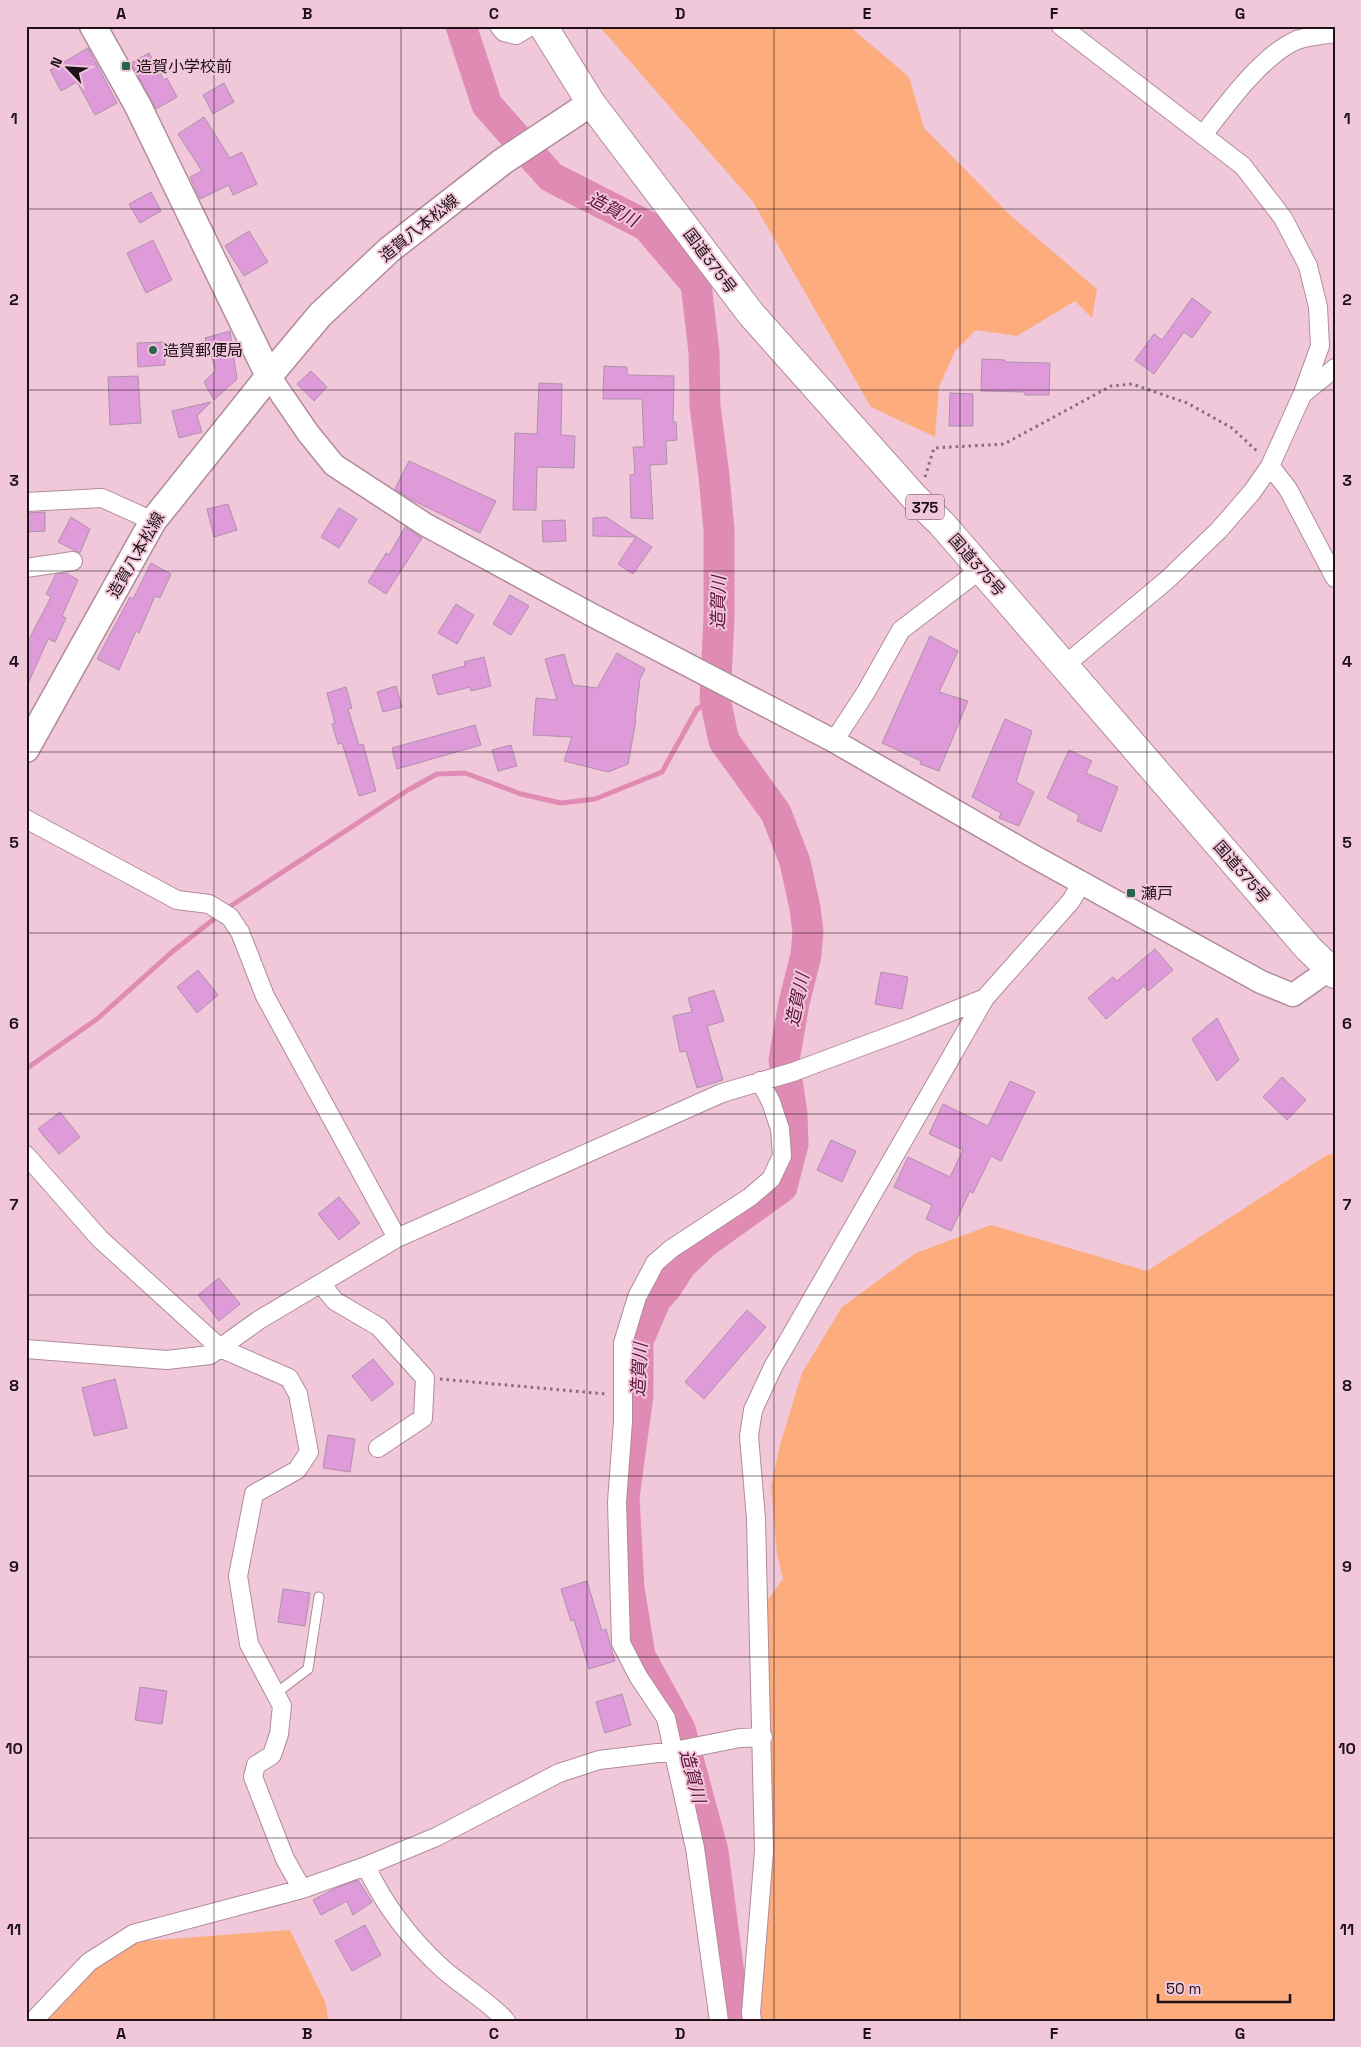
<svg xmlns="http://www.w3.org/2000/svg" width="1361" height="2047" viewBox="0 0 1361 2047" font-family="'Space Grotesk','Noto Sans JP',sans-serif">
	<rect width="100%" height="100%" fill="#f1c8da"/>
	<path fill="#fdac7e" d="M599,26H849L909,77L924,128L1011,216L1097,289L1092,318L1075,301L1017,336L976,330L955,351L939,387L935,437L871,407L753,202Z
		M1335,1153V2021H762L749,2010L755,1965L756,1616L783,1579L777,1554L771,1486L780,1445L802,1373L842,1307L916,1253L991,1225L1147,1271L1327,1155Z
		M290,1930L326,2004L328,2021H43L92,1967L132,1942Z"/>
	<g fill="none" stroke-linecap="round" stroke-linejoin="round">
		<path stroke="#e08bb4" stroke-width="5" d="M226,909L408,790L437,774L465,773L521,794L561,803L595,799L662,772L697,709L715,699
			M26,1069L97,1019L172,952L219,915"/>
		<path stroke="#e08bb4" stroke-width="31" d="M461,26L487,105L551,177L647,226L696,284L704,352L705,406L714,476L719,530V618L715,699L724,741L776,813L795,862L805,908L808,932L806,955L794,1003L784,1060L792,1114L793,1144L782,1187L704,1243L681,1265L666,1288L656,1299L638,1341V1395L624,1497L629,1588L640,1656L680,1729L713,1851L735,2021"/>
	</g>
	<path fill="#df9ad9" stroke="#af91ab" d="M88,48L117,103L95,115L77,82L61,91L50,70Z
		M149,53L164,80L167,78L177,97L156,109L131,63Z
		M224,83L234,102L213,114L203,95Z
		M204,117L230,158L242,152L257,184L233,195L229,185L200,199L190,177L202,171L178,134Z
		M151,192L161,211L140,223L129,204Z
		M249,231L268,262L244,276L225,246Z
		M153,240L172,280L146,293L127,253Z
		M1192,298L1211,312L1192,338L1184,332L1154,374L1135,360L1154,334L1162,340Z
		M230,331L237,379L214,400L204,382L216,370L205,338Z
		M165,342V365L138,367L137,343Z
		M982,359L1005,360V362L1050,363L1049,395H1025V392L981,391Z
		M604,366L627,367V375L674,376L673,422H676L677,440L666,441L667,464L650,465L653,519L631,518L630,475L635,474L633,447H644L642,399H603Z
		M311,371L327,387L314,401L297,384Z
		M138,376L141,423L110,425L108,377Z
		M539,383L562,384L561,435L575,436L574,468L537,467L536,510H513L515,433L537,434Z
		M950,393L973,394V426H949Z
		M211,402L197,416L202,432L179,438L172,411Z
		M409,461L496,501L480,533L412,500L395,489Z
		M228,504L237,530L214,537L207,509Z
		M339,508L357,519L339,548L321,537Z
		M45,512V531L26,532V513Z
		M71,517L90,529L80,553L58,542Z
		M606,517L652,547L633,574L618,564L636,537L593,536V518Z
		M565,520L566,541L543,542L542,521Z
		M405,527L422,538L386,594L368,582L386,553L389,555Z
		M151,563L171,574L160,598L155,596L139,633L136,631L119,670L97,659L130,597L133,599Z
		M66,573L78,580L62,616L66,618L55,642L48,639L26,688V645L51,597L46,594L56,574Z
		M510,595L529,606L511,635L493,624Z
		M456,604L474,615L457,644L438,633Z
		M930,636L958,651L939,692L968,701L939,771L920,764L921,761L882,743Z
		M617,653L645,669L640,679L635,720H636L628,764L608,772L564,761L572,737L533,735L536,698L557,700L545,659L564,654L573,685L597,688Z
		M484,657L491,686L471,691L470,687L438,695L432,675L465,666L464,662Z
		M396,686L402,707L383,712L377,692Z
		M346,687L352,708L348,709L359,745L363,744L376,791L359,796L342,743L338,744L332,724L335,723L327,693Z
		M1005,719L1032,731L1016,782L1034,792L1019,826L999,818L1001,813L972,797Z
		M475,725L481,745L397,769L392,748Z
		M511,745L517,766L498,771L492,750Z
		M1069,750L1092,761L1086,773L1118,787L1101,832L1077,821L1079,815L1047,798Z
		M1155,949L1173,970L1148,991L1144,986L1106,1019L1088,998L1113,977L1117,981Z
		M198,970L218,995L197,1013L177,987Z
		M881,972L908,977L902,1009L875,1004Z
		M714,990L724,1021L707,1026L723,1080L697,1088L686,1051L680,1052L673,1016L692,1012L688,998Z
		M1217,1018L1239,1060L1217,1081L1192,1039Z
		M1282,1077L1306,1100L1287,1120L1263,1097Z
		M1010,1081L1035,1092L1001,1161L991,1156L973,1193L970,1191L951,1231L926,1219L932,1205L894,1187L908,1157L950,1177L963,1150L929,1134L943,1104L988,1126Z
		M60,1112L80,1137L59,1154L38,1129Z
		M831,1140L856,1151L842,1182L817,1170Z
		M339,1197L360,1223L339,1240L318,1214Z
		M219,1278L240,1304L219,1321L198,1295Z
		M747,1310L766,1327L704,1399L685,1382Z
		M373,1359L394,1384L372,1401L352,1376Z
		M115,1379L127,1428L94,1436L82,1388Z
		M328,1435L355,1439L350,1472L323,1468Z
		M587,1581L602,1631L606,1629L615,1661L589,1669L574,1620L571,1621L561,1589Z
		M283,1589L310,1593L305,1626L278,1622Z
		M140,1687L167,1691L162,1724L135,1720Z
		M622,1694L631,1725L605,1733L596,1702Z
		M358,1880L372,1902L353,1915L347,1901L321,1915L313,1900L336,1888Z
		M365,1925L381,1955L352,1971L335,1941Z"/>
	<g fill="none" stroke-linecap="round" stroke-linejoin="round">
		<g stroke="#b18b9c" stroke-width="11">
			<path id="service" d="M275,1694L308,1669L319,1597"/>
		</g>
		<g stroke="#b18b9c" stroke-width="20">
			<path id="minor" d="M499,26L504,32L516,35L531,26
				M1061,26L1243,166L1283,218L1308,266L1318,307L1320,346L1303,393L1270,466L1252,492L1219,530L1167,580L1065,665
				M1203,135C1226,105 1262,55 1297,40C1308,36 1323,35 1335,33
				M1304,393L1335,368
				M1270,466L1288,489L1335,578
				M26,502L102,498L153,521
				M26,568L73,561
				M834,741L866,692L901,630L981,569
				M26,819L177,900L209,904L230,917L240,932L265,996L397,1238
				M26,1155L100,1239L220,1348L289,1378L298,1394L309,1452L297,1470L254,1494L238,1576L249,1644L282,1706L279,1734L272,1755L256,1765L253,1777L285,1859L302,1889
				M321,1284L335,1301L379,1327L425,1378L423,1418L378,1448
				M26,1349L167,1360L210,1355L259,1320L397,1238L722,1093L793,1072L911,1028L985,998
				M366,1866C384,1905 412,1941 444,1970C461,1985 493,2005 506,2021
				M33,2021L89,1962L133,1934L302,1889L366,1866L436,1837L559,1773L599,1760L674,1751L740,1738L763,1737
				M719,2021L695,1848L666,1718L638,1676L621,1643L617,1502L623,1421V1343L637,1297L655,1263L671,1249L750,1197L771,1179L782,1156L780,1129L771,1102L760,1081
				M752,2021L751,2013L764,1851L756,1519L749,1436L753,1410L773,1367L985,998L1071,901L1082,882"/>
		</g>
		<g stroke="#b18b9c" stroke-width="25">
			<path id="tertiary" d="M269,376L308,433L334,465L426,525L590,614L834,741L1033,856L1261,982L1293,995L1330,969"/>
		</g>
		<g stroke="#b18b9c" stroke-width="29">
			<path id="secondary" d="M93,26L138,106L269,376
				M26,749L153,521L269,376L320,315L389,250L502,162L591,103"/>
		</g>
		<g stroke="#b18b9c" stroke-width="30">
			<path id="trunk" d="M543,26L591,103L751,314L915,498L942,524L1308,948L1335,974"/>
		</g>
		<path stroke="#886c79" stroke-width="3" stroke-dasharray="2.5 4" stroke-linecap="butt" d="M925,477L934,448L1004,444L1111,386L1132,384L1187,403L1232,428L1259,453
			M440,1379L606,1394"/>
		<use href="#service" stroke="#fff" stroke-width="9"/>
		<use href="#minor" stroke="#fff" stroke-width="18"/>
		<use href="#tertiary" stroke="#fff" stroke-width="22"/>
		<use href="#secondary" stroke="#fff" stroke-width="26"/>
		<use href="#trunk" stroke="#fff" stroke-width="28"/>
	</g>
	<path fill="none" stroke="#1f1118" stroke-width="1" stroke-opacity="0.55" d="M214,26V2021M401,26V2021M587,26V2021M774,26V2021M960,26V2021M1147,26V2021M26,209H1335M26,390H1335M26,571H1335M26,752H1335M26,933H1335M26,1114H1335M26,1295H1335M26,1476H1335M26,1657H1335M26,1838H1335"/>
	<g fill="#276552" stroke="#f1c8da" stroke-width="2">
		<rect x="121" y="61" width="10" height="10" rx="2.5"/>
		<circle cx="153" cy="350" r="5"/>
		<rect x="1126" y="888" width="10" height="10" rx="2.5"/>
	</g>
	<g text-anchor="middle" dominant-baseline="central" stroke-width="4" stroke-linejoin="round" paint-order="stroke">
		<rect fill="#f1c8da" stroke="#5e4852" stroke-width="1" x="906" y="494.5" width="38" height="25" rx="4"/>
		<g font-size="15" font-weight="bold" fill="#1f1118">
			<text x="925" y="507">375</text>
		</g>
		<g font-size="16" fill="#1f1118" stroke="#f1c8da" text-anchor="start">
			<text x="136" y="66">造賀小学校前</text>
			<text x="163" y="350">造賀郵便局</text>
			<text x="1141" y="893">瀬戸</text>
		</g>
		<g font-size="16" fill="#1f1118" stroke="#f1c8da">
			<text transform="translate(419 228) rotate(-39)">造賀八本松線</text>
			<text transform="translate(710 261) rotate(53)">国道375号</text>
			<text transform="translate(136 555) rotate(-60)">造賀八本松線</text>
			<text transform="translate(977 565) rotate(49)">国道375号</text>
			<text transform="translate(1242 872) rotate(49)">国道375号</text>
		</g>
		<g font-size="18" font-style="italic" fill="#5c113d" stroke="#f1c8da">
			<text transform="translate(613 209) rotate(27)">造賀川</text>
			<text transform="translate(718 603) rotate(-89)">造賀川</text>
			<text transform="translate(797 1000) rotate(-78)">造賀川</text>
			<text transform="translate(639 1370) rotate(-87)">造賀川</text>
			<text transform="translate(693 1776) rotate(75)">造賀川</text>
		</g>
	</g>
	<rect width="1361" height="2047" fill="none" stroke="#f1c8da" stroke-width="55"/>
	<g transform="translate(68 68) rotate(295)" stroke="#f1c8da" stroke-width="4" paint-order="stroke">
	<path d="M0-4L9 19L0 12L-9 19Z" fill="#1f1118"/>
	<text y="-8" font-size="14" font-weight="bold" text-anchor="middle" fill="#1f1118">N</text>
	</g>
	<path d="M1158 1994v8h132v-8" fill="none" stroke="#1f1118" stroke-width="2.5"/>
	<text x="1166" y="1994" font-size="15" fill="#1f1118" stroke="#f1c8da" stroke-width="4" paint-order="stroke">50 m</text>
	<rect x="28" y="28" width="1306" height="1992" fill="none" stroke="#1f1118" stroke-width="2"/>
	<g font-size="16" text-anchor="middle" font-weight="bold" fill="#1f1118">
		<text x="121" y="19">A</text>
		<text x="307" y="19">B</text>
		<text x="494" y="19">C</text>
		<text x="680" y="19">D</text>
		<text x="867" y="19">E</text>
		<text x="1054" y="19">F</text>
		<text x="1240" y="19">G</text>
		<text x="14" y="124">1</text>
		<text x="1347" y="124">1</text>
		<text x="14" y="305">2</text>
		<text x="1347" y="305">2</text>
		<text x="14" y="486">3</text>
		<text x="1347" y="486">3</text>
		<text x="14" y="667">4</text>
		<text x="1347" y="667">4</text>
		<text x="14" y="848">5</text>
		<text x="1347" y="848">5</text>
		<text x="14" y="1029">6</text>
		<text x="1347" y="1029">6</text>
		<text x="14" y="1210">7</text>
		<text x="1347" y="1210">7</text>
		<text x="14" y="1391">8</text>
		<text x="1347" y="1391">8</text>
		<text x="14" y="1572">9</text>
		<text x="1347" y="1572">9</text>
		<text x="14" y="1754">10</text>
		<text x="1347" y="1754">10</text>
		<text x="14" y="1935">11</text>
		<text x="1347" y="1935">11</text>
		<text x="121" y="2039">A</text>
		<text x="307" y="2039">B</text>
		<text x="494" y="2039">C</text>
		<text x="680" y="2039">D</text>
		<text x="867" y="2039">E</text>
		<text x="1054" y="2039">F</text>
		<text x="1240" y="2039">G</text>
	</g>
</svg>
